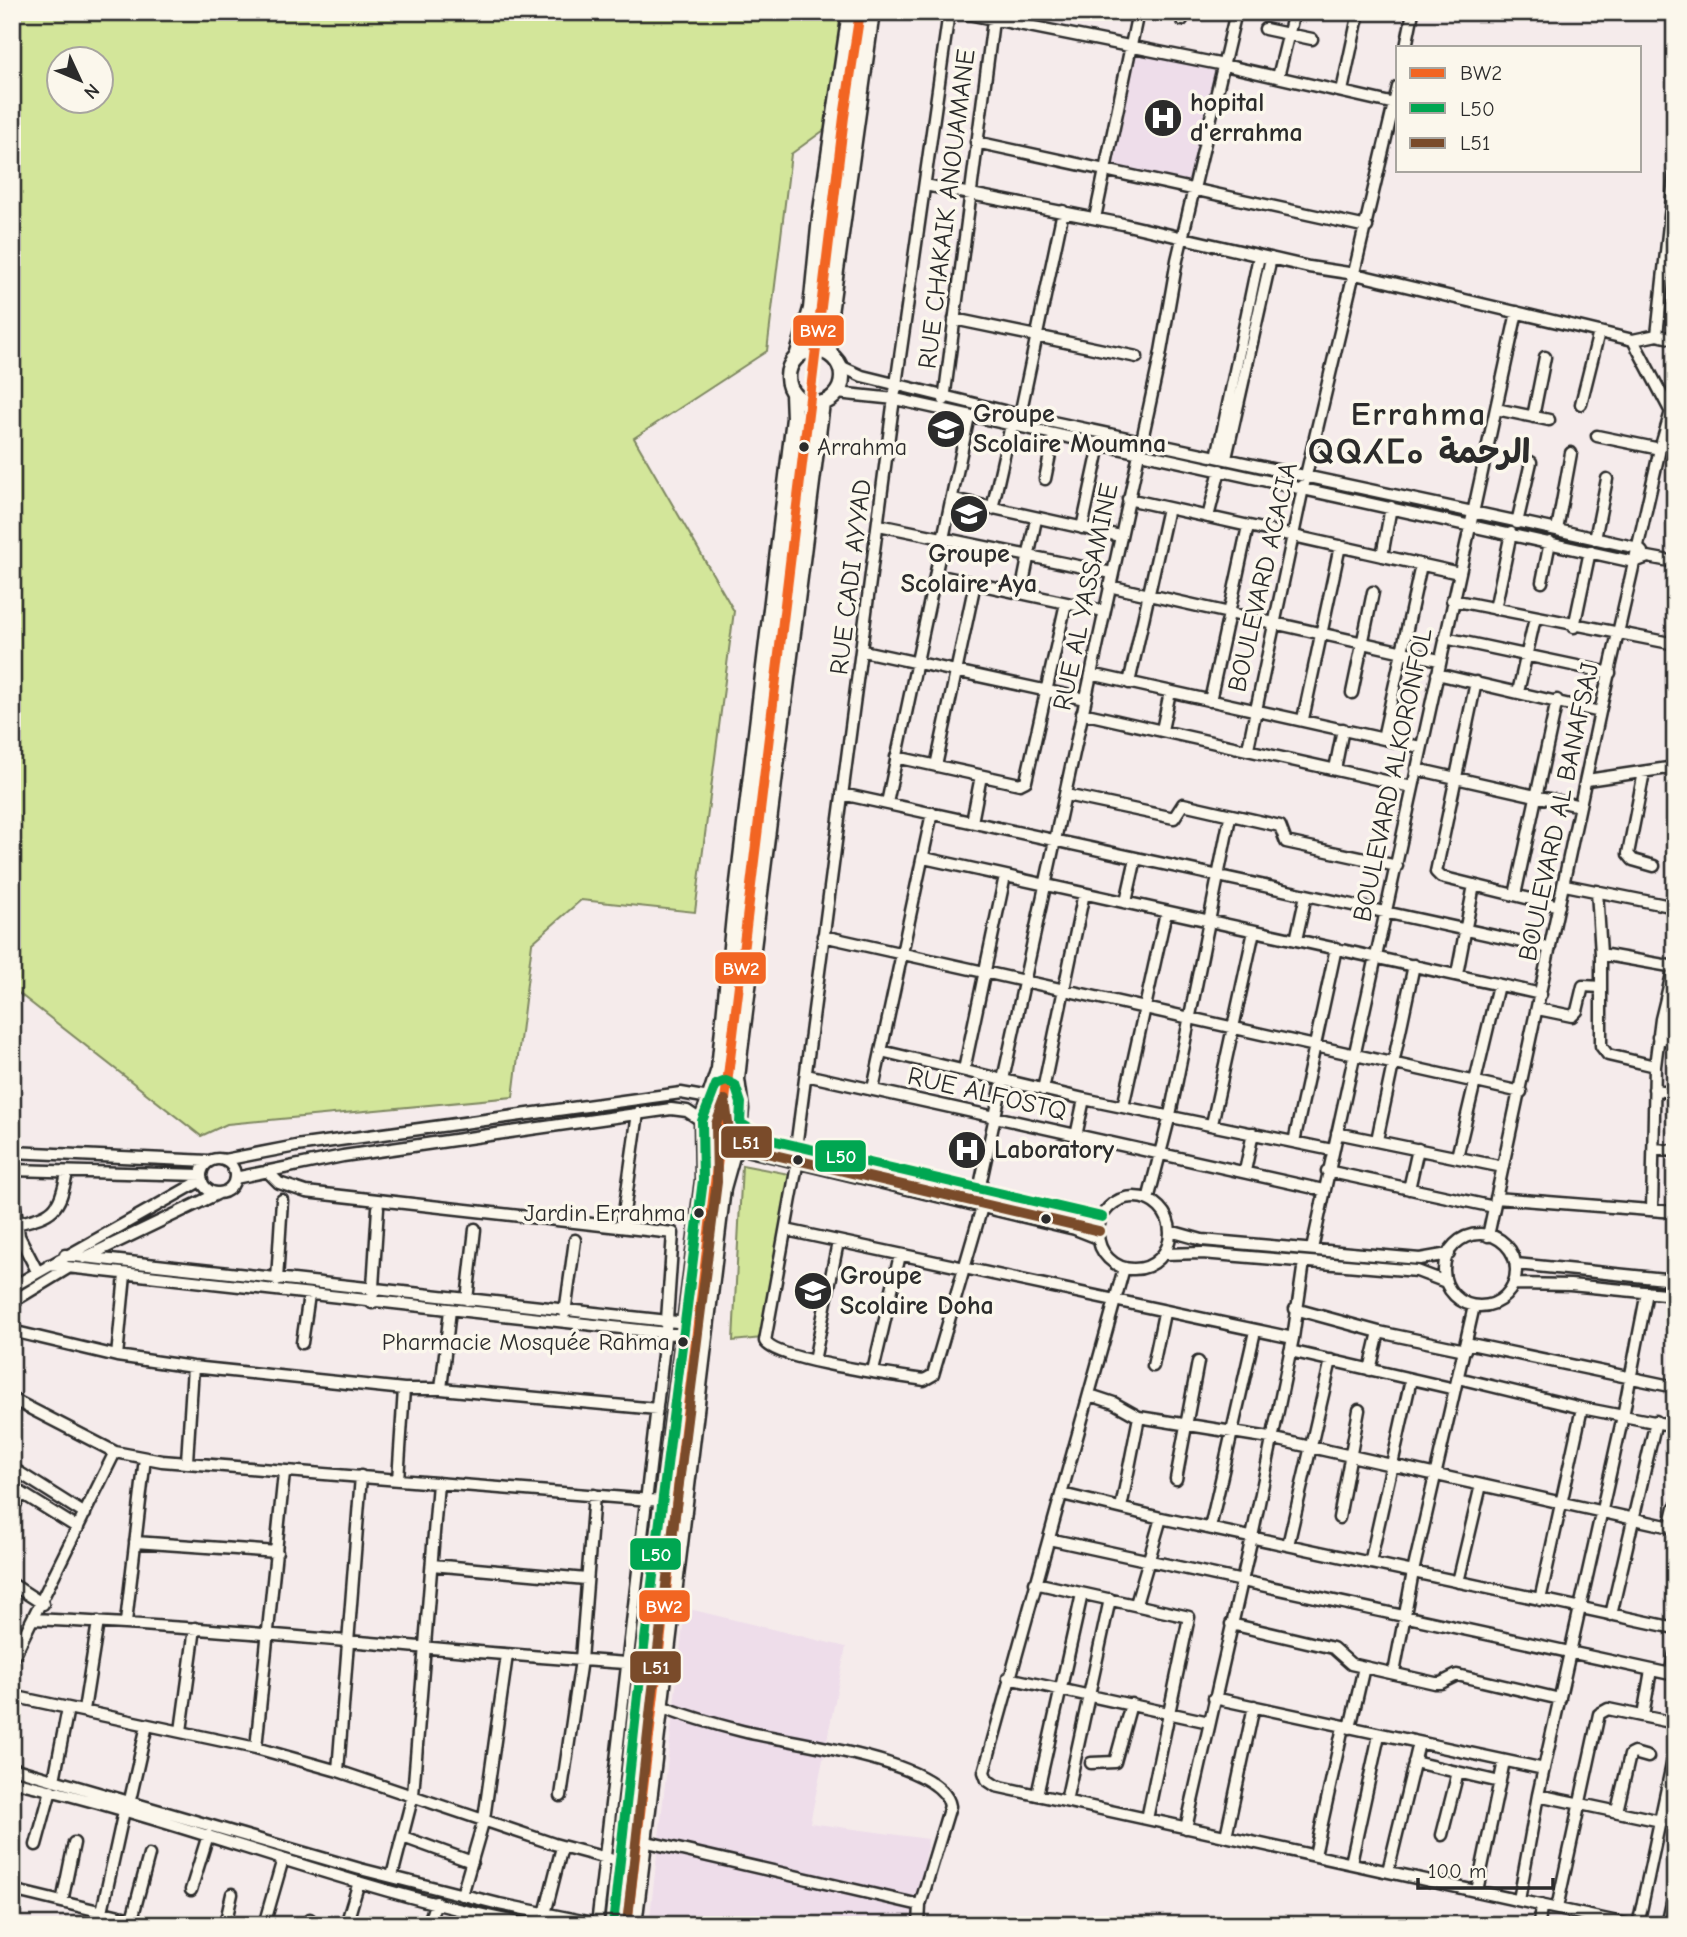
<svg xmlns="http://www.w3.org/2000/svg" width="1687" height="1937" viewBox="0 0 1687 1937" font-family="'Comic Neue','Playpen Sans Arabic','Noto Sans Tifinagh',sans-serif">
	<rect width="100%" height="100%" fill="#f5ebeb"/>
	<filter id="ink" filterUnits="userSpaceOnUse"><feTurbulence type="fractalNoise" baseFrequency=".0143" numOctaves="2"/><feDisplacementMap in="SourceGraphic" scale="14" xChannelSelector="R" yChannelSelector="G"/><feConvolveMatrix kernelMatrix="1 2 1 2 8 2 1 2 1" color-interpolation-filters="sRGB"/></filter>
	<g filter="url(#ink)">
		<path fill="#eeddea" d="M1131,47L1221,67L1195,187L1104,168Z
			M685,1608L846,1647L810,1823L928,1839L917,1925H649Z"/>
		<path fill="#d3e69a" stroke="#7f8862" stroke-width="2" fill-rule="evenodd" d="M12,12H843L827,128L791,154L767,351L634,438L734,611L695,912L581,900L532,943L513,1097L227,1124L201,1136L12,988ZM60,60H102V102H60Z
			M742,1165L794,1175L762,1338L733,1341Z"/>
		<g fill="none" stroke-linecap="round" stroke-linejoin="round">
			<g stroke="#2b2b2b" stroke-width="15">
				<path id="minor" d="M958,12L1224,65L1395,104
					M1182,20L1184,12
					M1265,29L1312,39
					M1406,47L1413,12
					M1278,77L1294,12
					M1342,91L1359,12
					M976,142L1367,227
					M925,185L1123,224L1309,267L1355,274L1633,340L1657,335L1675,339
					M1095,218L1138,12
					M954,319L1137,357
					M1657,335L1675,169
					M1633,340L1672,414
					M840,366L862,376L1020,415L1557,530L1638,548L1642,552
					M837,393L895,399L1634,562L1648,557L1675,562
					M944,400L994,13
					M1581,404L1599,332
					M1496,409L1549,420
					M1020,415L1063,211
					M1533,417L1545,357
					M1597,436L1660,449
					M1217,457L1259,256
					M1226,458L1271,258
					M1045,479L1054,435
					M953,499L1120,536
					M1128,499L1459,573
					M992,509L1011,425
					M1208,517L1220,470
					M1517,523L1531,462
					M879,525L1112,573
					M1082,528L1100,445
					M1557,530L1571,453
					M1595,539L1607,479
					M1382,556L1391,507
					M936,575L1104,611
					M1542,582L1550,542
					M1109,586L1439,660
					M1021,593L1036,519
					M1452,600L1675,644
					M1495,609L1511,533
					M1574,627L1590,551
					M1445,638L1610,673
					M863,651L1085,699
					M1091,674L1420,747
					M1437,674L1600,712
					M1476,682L1436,872L1441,877L1559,906
					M1129,683L1168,508
					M1518,692L1535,618
					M1352,693L1373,592
					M1210,701L1248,526
					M1082,713L1412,787
					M1303,719L1340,546
					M1162,730L1170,692
					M1383,738L1421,565
					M1248,748L1303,488L1398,87
					M896,757L1020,784L1026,781L1066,603
					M936,766L975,583
					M1335,769L1343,729
					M1416,769L1580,806
					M1644,772L1628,854L1633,860L1654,866
					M1587,780L1675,767
					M842,794L1550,948
					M1066,795L1174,818L1183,804L1280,826L1286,842L1397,866
					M887,803L969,416
					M972,822L981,776
					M924,858L1541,994
					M1565,885L1675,907
					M1597,891L1601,954V1046L1608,1055L1655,1066
					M1515,895L1557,700
					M1126,902L1136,858
					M823,936L1521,1092
					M1296,940L1306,895
					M1601,954L1675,967
					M1457,974L1474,885
					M1538,1009L1572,1016L1577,1011L1583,986L1601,987
					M1658,1037L1675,1042
					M881,1051L1084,1099L1332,1150
					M964,1070L1005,876
					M806,1075L1323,1190
					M873,1089L932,813
					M1654,1089L1675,1094
					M1043,1090L1084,893
					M1123,1107L1166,912
					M740,1123L760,1137L796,1148L1102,1217
					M1212,1124L1254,931
					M1337,1133L1503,1167
					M1076,1136L1084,1099
					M1377,1140L1414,965
					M1294,1142L1336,948
					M737,1148L1075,1229L1098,1238
					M796,1148L892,413L949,12
					M1655,1149L1675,1151
					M12,1152L209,1161
					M1457,1157L1498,985
					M201 1176a17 17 0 1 1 34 0a17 17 0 1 1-34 0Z
					M224,1160L296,1146L681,1093L709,1098
					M797,1165L765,1341C774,1360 898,1376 924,1380L933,1375L982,1207
					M12,1170L201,1175
					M267,1171L279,1183L306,1192L673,1233L667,1320L597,1925
					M1245,1171L1253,1133
					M1327,1171L1494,1207
					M235,1178L343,1156L671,1109L687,1111L702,1121
					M12,1183L19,1236L37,1271
					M1409,1189L1418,1149
					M979,1190L1160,357L1177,260L1236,12
					M1098 1233a36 36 0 1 1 72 0a36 36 0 1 1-72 0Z
					M1496,1198L1675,1212
					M1148,1200L1170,1115L1230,817
					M1652,1210L1655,1066L1661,1019L1674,966
					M17,1224C54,1214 59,1212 67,1173
					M622,1227L638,1113
					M786,1230L1293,1338
					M1170,1231L1202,1240L1420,1259L1449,1254
					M1444 1270a36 36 0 1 1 72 0a36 36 0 1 1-72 0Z
					M1488,1236L1600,712L1660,449L1675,398
					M1312,1249L1517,312
					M1164,1254L1202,1253L1417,1271L1446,1282
					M65,1255L686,1323
					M84,1258L219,1193
					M1516,1264L1675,1280
					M49,1265L685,1335
					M1124,1268L984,1772L987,1780L996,1786L1631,1925
					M277,1280L282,1200
					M1513,1284L1570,1285L1675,1295
					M12,1287L202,1180
					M467,1300L475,1229
					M12,1302L68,1268
					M372,1303L378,1208
					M1295,1309L1379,1332L1465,1350
					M565,1313L575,1240
					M12,1331L117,1356L193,1367L404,1389H441L657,1409
					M302,1343L309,1295
					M1466,1343L1675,1387
					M1290,1351L1455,1389
					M117,1356L125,1275
					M814,1361L838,1242
					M1153,1366L1164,1313
					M1370,1370L1379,1332
					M873,1371L900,1255
					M1458,1378L1582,1408L1675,1426
					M441,1389L450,1310
					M1090,1395L1114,1403L1139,1417L1270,1438L1675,1528
					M12,1399L115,1452L162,1461L663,1501
					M1674,1456H1675
					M187,1461L193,1367
					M12,1468L85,1514
					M1176,1479L1198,1362
					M398,1480L404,1389
					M12,1487L78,1528
					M1062,1494L1161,1518L1675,1628
					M1121,1508L1139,1417
					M12,1509L22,1494
					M1339,1518L1359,1410
					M1210,1528L1255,1331
					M1670,1528L1675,1507
					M1049,1539L1675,1675
					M135,1542L277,1552
					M1288,1545L1331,1360
					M1370,1563L1411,1379
					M432,1565L586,1579
					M1458,1582L1481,1485
					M1035,1583L1189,1617L1147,1819
					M12,1584L43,1604
					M1540,1600L1582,1408
					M1136,1604L1161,1518
					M1611,1615L1656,1421
					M34,1619C232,1628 428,1650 626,1663
					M126,1622L145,1458
					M1231,1624L1333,1648L1351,1664L1435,1683H1441L1457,1675L1560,1699
					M12,1660L115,1452
					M1394,1673L1413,1572L1474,1306
					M1670,1674L1675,1653
					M1008,1678L1209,1722
					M12,1696L256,1748L338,1771L554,1844L610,1859
					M1214,1698L1544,1769
					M660,1706C687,1716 714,1724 742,1731C783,1742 943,1759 950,1806L920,1905L919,1925
					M84,1710L98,1622
					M1643,1716L1651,1670
					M1350,1728L1364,1667
					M181,1731L195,1628
					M256,1748L284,1473
					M1414,1762L1500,1782
					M1091,1763L1115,1762L1131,1704
					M12,1768L360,1869L499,1904L597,1924
					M338,1771L361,1476
					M54,1780L68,1708
					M12,1781C187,1821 355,1892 531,1925
					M1037,1795L1082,1594
					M1538,1795L1675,1824
					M561,1796L581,1660L594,1495
					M130,1800L147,1725
					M1066,1801L1110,1599
					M1617,1811L1630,1755L1634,1753L1648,1757
					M1186,1828L1252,1537L1293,1338L1304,1262
					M1442,1835L1458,1772
					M1226,1836L1254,1706
					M403,1837L472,1862
					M643,1841L920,1905
					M36,1845L51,1790
					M149,1855L132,1919L149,1925
					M1315,1855L1343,1727
					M1351,1863L1379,1735
					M1388,1871L1419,1743
					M392,1876L413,1795L438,1483
					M12,1890L132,1919
					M191,1890L208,1835
					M1477,1891L1504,1761
					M462,1895L484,1819L507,1655
					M1519,1900L1538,1795L1623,1416L1647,1292
					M62,1902L74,1843
					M1557,1908L1599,1714L1608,1709L1675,1723
					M545,1914L562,1847
					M99,1925L124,1811
					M225,1925L232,1894
					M264,1925L283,1859
					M308,1925L310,1919
					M346,1925L359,1882
					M428,1925L436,1902
					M1539,1925L1541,1905
					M1638,1925L1675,1750
					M1667,1925L1675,1890"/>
			</g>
			<g stroke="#2b2b2b" stroke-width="19">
				<path id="secondary" d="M788 377a27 27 0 1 1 54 0a27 27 0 1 1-54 0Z
					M830,354L827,335L872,12
					M797,357L811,309L820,217L850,12
					M613,1925L638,1695L703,1180L702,1121L719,1069L734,916L794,418L793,393
					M634,1925L723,1188L732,1156L737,1148L741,1109L737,1079L740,1051L822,403"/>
			</g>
			<use href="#minor" stroke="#fbf7ec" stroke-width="10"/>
			<use href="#secondary" stroke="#fbf7ec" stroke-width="14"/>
			<g stroke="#fbf7ec" stroke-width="16">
				<path id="bus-1" d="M627,1925C696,1322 772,720 844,117L860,12"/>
			</g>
			<g stroke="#fbf7ec" stroke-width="16">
				<path id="bus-2" d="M613,1925L638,1695L703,1180L702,1121L716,1085L726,1081L735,1085L741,1103L740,1123L767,1139L1102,1217"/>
			</g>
			<g stroke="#fbf7ec" stroke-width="16">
				<path id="bus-3" d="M627,1925L652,1697L717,1182L716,1124L725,1100L729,1131L762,1152L1099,1231"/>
			</g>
			<use href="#bus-1" stroke="#f26522" stroke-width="10"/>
			<use href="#bus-2" stroke="#00a651" stroke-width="10"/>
			<use href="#bus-3" stroke="#7a4b2a" stroke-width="10"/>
		</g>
	</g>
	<defs>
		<g id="hospital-disc" transform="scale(2.0125)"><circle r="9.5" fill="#2b2b2b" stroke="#fbf7ec"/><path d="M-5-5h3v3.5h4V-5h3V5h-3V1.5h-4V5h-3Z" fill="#fff"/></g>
		<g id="school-disc" transform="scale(2.0125)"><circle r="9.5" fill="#2b2b2b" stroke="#fbf7ec"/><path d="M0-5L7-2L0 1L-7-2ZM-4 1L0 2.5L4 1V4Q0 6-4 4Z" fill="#fff"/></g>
	</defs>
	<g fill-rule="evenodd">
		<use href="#hospital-disc" x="1163" y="118"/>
		<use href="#school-disc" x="946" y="429"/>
		<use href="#school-disc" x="969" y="514"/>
		<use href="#hospital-disc" x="967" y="1150"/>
		<use href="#school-disc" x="813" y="1291"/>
	</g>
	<g fill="#2b2b2b" stroke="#fbf7ec" stroke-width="2.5">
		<circle cx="804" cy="447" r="6"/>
		<circle cx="798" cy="1160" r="6"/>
		<circle cx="699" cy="1213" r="6"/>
		<circle cx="1046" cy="1219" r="6"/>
		<circle cx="683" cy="1342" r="6"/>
	</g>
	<g text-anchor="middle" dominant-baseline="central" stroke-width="7" stroke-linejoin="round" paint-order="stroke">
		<g font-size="24" fill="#2b2b2b" stroke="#fbf7ec" text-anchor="end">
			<text x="817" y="447" text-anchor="start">Arrahma</text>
			<text x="686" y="1213">Jardin Errahma</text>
			<text x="670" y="1342">Pharmacie Mosquée Rahma</text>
		</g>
		<g font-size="26" font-weight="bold" fill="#2b2b2b" stroke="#fbf7ec" text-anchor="start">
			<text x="1190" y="103">hopital<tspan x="1190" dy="30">d'errahma</tspan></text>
			<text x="973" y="414">Groupe<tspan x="973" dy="30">Scolaire Moumna</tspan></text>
			<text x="969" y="554" text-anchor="middle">Groupe<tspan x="969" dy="30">Scolaire Aya</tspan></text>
			<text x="994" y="1150">Laboratory</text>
			<text x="840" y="1276">Groupe<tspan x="840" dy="30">Scolaire Doha</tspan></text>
		</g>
		<g font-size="26" fill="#2b2b2b" stroke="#fbf7ec">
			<text transform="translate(947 209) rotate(-83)">RUE CHAKAIK ANOUAMANE</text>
			<text transform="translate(851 577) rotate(-83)">RUE CADI AYYAD</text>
			<text transform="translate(1263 577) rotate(-77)">BOULEVARD ACACIA</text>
			<text transform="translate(1086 597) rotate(-78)">RUE AL YASSAMINE</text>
			<text transform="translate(1393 775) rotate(-78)">BOULEVARD ALKORONFOL</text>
			<text transform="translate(1559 812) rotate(-78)">BOULEVARD AL BANAFSAJ</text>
			<text transform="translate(987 1094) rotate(13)">RUE ALFOSTQ</text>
		</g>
		<g font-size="33" font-weight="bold" letter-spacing="2" fill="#2b2b2b" stroke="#fbf7ec">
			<text x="1419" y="414">Errahma<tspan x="1419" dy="38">ⵕⵕⵃⵎⴰ الرحمة</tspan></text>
		</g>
	</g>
	<g stroke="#fbf7ec" stroke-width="2.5">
		<rect x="792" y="314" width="53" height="33" rx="7" fill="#f26522"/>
		<rect x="714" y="951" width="53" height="34" rx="7" fill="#f26522"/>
		<rect x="720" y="1125" width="53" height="34" rx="7" fill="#7a4b2a"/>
		<rect x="814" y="1139" width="53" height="34" rx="7" fill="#00a651"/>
		<rect x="629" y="1537" width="53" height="34" rx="7" fill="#00a651"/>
		<rect x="638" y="1589" width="53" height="34" rx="7" fill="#f26522"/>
		<rect x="629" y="1650" width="53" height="34" rx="7" fill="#7a4b2a"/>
	</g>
	<g font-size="19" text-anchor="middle" font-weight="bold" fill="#fff">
		<text x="818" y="337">BW2</text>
		<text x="741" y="975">BW2</text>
		<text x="746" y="1149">L51</text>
		<text x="841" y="1163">L50</text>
		<text x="656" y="1561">L50</text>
		<text x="664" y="1613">BW2</text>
		<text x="656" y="1674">L51</text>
	</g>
	<rect width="1687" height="1937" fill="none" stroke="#fbf7ec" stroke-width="42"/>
	<rect x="21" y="21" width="1645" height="1895" fill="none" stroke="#2b2b2b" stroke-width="2.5" filter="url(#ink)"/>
	<rect x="1396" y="46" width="245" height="126" fill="#fbf7ec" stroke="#a8a59f" stroke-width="2"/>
	<rect x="1410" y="68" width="35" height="10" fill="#f26522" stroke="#a8a59f" stroke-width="2"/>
	<text x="1460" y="80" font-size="21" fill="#2b2b2b">BW2</text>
	<rect x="1410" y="103" width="35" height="10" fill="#00a651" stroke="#a8a59f" stroke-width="2"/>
	<text x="1460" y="116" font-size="21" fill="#2b2b2b">L50</text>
	<rect x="1410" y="138" width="35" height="10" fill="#7a4b2a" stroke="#a8a59f" stroke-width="2"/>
	<text x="1460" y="150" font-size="21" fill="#2b2b2b">L51</text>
	<g transform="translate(80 80) rotate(134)"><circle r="33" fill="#fbf7ec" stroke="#a8a59f" stroke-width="2"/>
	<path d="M0-5L12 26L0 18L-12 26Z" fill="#2b2b2b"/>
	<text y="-10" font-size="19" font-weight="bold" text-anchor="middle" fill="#2b2b2b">N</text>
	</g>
	<path d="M1418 1878v10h135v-10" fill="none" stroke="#2b2b2b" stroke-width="3.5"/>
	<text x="1428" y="1878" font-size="21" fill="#2b2b2b" stroke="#fbf7ec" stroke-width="5" paint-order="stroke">100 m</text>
</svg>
